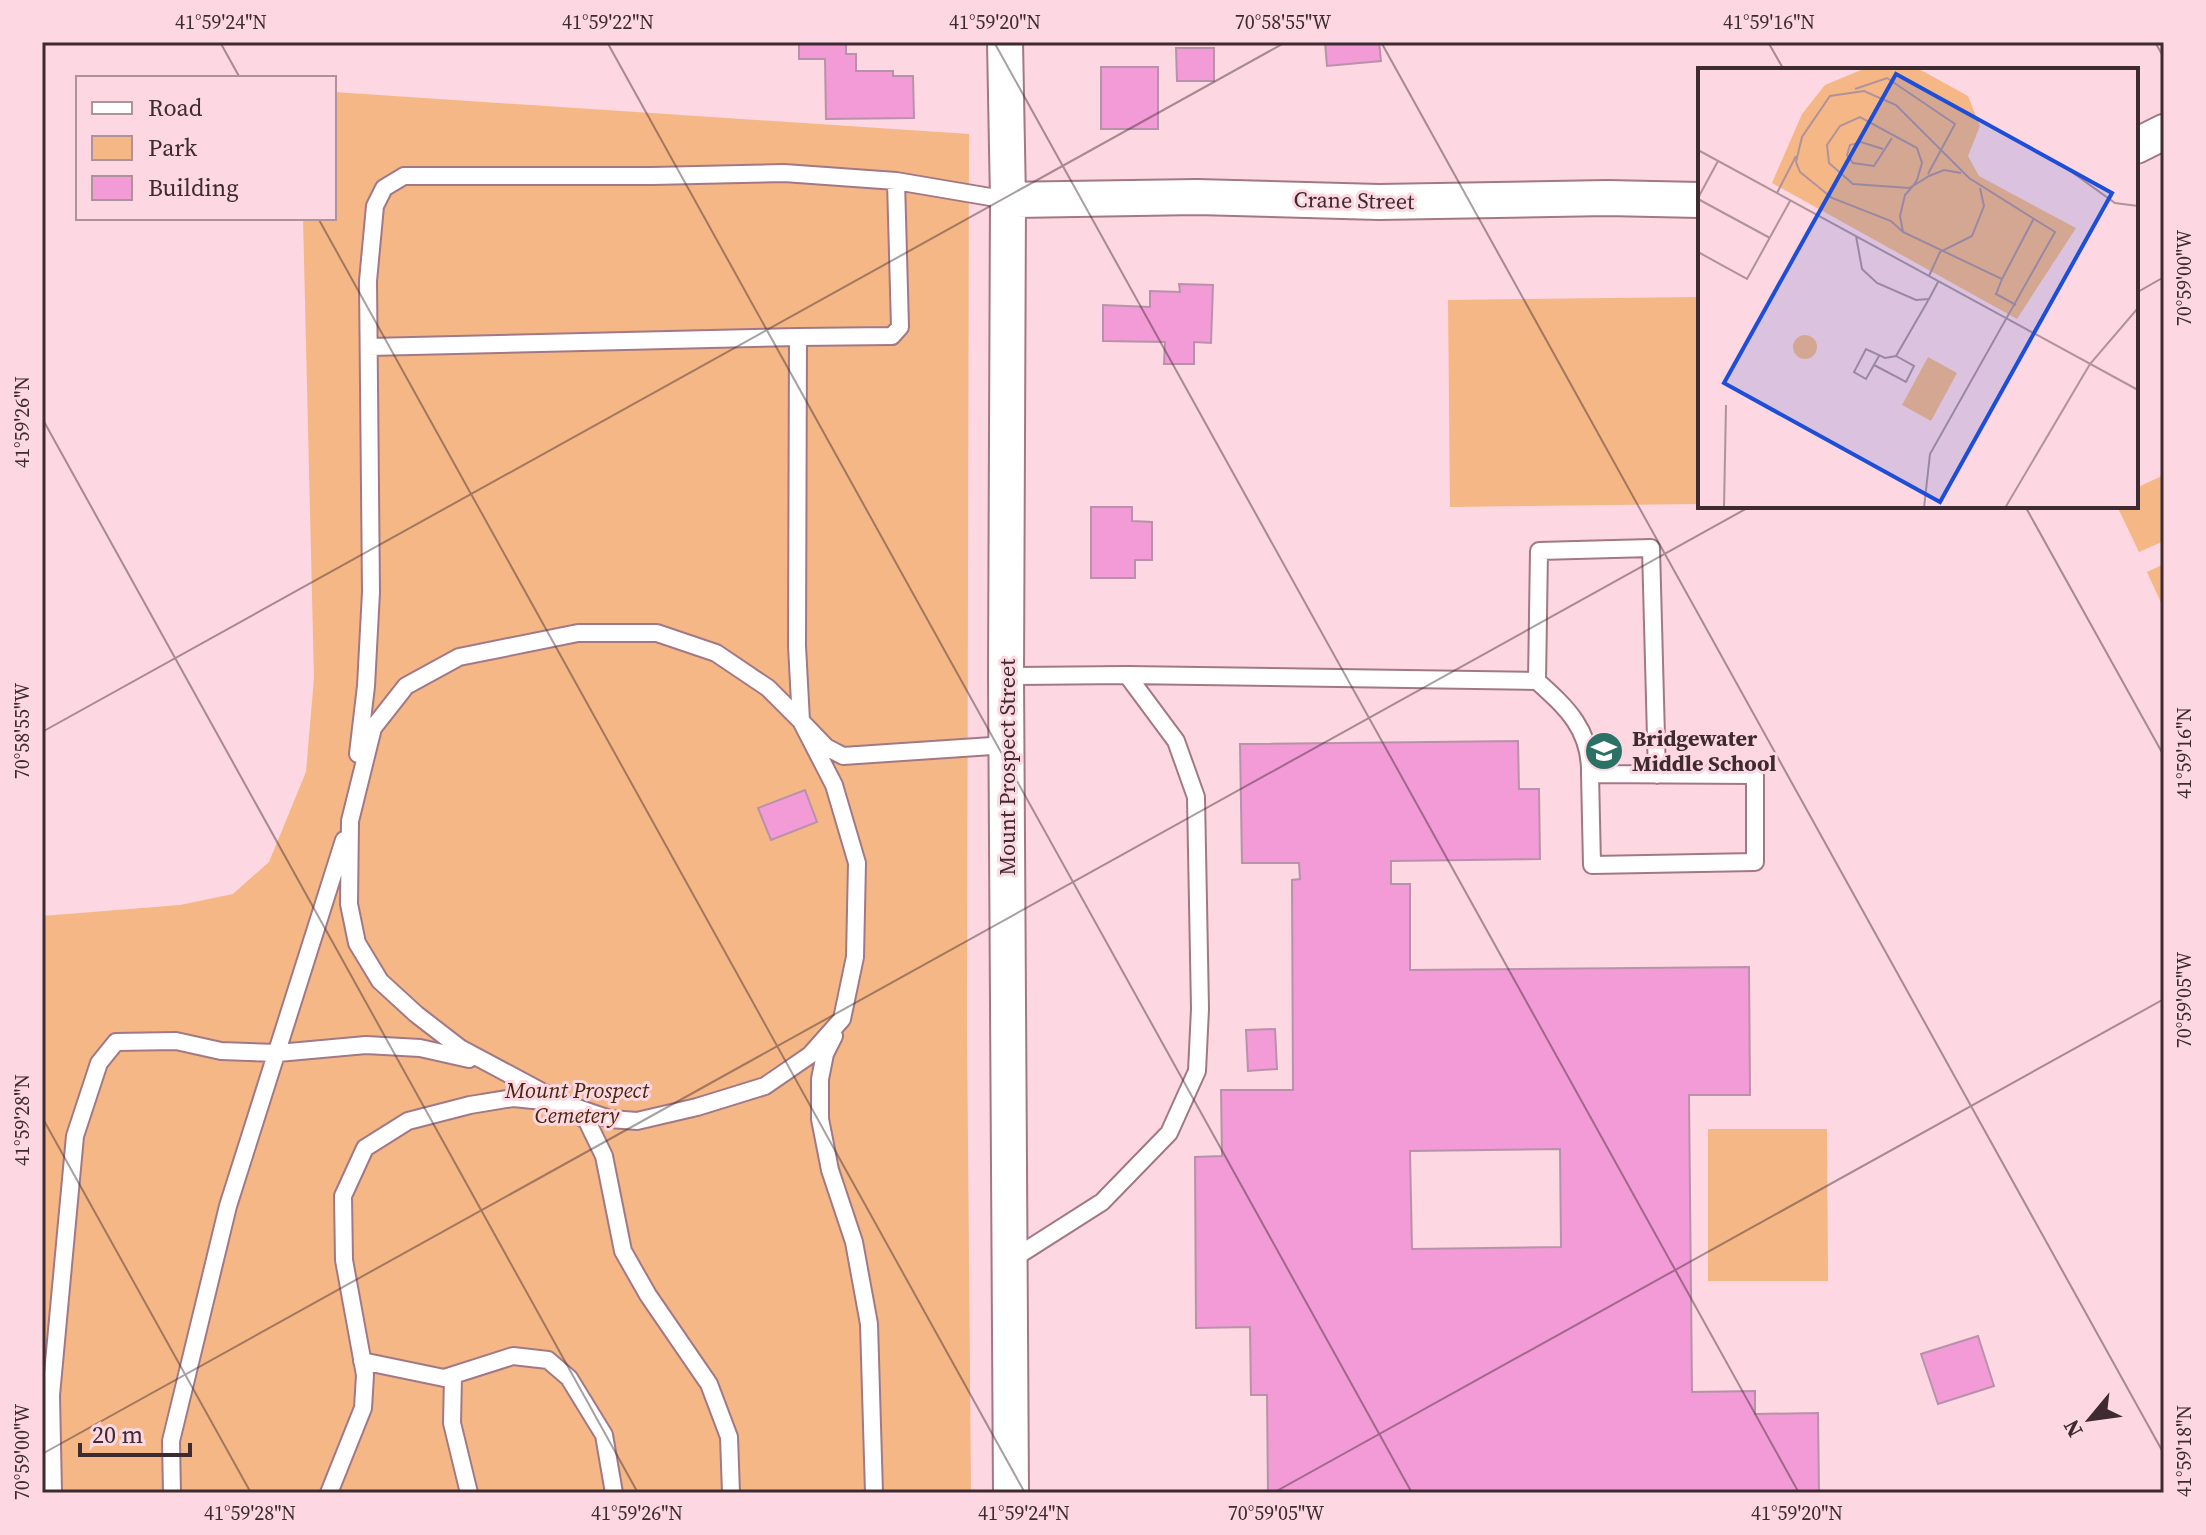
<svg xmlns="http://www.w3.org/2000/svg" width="2206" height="1535" viewBox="0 0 2206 1535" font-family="'Source Serif 4',serif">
	<rect width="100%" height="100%" fill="#fdd7e1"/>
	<path fill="#f5b786" d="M334,92L969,134L967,1025L971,1493H42V916L180,905L233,894L269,862L306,772L314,678L303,218H334Z
		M1700,297V504L1450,507L1448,300Z
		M2164,475V541L2139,552L2117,506H2136V488Z
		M2164,564V609L2147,572Z
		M1708,1129H1827L1828,1281H1708Z"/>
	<path fill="#f29bd6" stroke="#b892aa" stroke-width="2" fill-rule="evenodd" d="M799,42H846V54H856V71H893V76H913L914,118L826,119L825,59H799Z
		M1325,42H1379L1381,61L1327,66Z
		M1176,48H1214V81H1177Z
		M1101,67H1158V129H1101Z
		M1179,284L1213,285L1211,343L1194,342V364H1164L1165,342L1103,341V305L1150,307V291L1180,292Z
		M1091,507H1132V521L1152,522V560H1135V578H1091Z
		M1518,741L1519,789H1539L1540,859L1391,861V884H1410V970L1749,967L1750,1095H1689L1692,1392L1755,1391V1414L1818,1413L1819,1493H1268L1267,1395H1251L1250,1327L1196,1328L1195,1157L1222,1156L1221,1090H1293L1292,880L1300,879L1299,863H1242L1240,744ZM1560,1149L1561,1247L1412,1249L1410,1151Z
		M805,790L817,822L771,840L758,808Z
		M1275,1029L1277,1069L1248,1071L1246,1030Z
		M1978,1336L1994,1386L1938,1404L1921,1354Z"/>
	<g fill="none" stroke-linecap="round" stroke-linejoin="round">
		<g stroke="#a37885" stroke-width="20">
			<path id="service" d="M896,181L900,327L892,336L798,337L797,646L801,721L834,785L857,863L855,957L842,1019L810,1055L765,1086L697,1107L637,1121L610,1119L563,1103L460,1048L416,1014L380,981L357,943L349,904L350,821L373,728L406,686L459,657L578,633H657L716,653L768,688L801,721L826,747L843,756L1007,745
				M369,347L798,337
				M1127,675L1537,681C1567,708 1591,730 1590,774L1592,865L1755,862V775L1590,774
				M1006,676L1127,675L1176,741L1196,797L1200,1009L1197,1071L1169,1133L1102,1202L1011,1260
				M1537,681L1539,551L1651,548L1657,775
				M358,754L366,686L371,592L368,281L375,206L384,188L404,176H652L784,173L896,181L1008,200
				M834,1036L825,1054L820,1079V1119L830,1170L854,1242L869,1324L874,1493
				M362,1361L444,1378L513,1356L548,1360L569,1378L604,1435L614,1493
				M453,1376L452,1423L469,1493
				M53,1493L51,1395L75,1136L99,1063L116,1042L176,1041L221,1051L278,1053L366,1045L420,1048L469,1059
				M172,1493L171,1441L228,1206L344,840
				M329,1493L363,1408L365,1375L344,1260L343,1196L365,1148L408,1121L470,1105L513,1098L563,1103L587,1121L604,1156L623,1251L648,1295L709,1384L729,1437L731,1493"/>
		</g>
		<g stroke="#a37885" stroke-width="38">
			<path id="minor" d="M1005,42L1008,200L1006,676L1011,1493
				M2136,146L2164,132
				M1008,200L1197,197L1379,202L1607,198L1700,200"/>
		</g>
		<use href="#service" stroke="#fff" stroke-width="16"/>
		<use href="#minor" stroke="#fff" stroke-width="34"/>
	</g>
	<path fill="none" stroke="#3d2b31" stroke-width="2" stroke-opacity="0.45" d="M220,42L240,78M607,42L1412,1493M994,42L1799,1493M1381,42L2164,1454M1768,42L1784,70M2155,42L2164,58M318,218L1025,1493M2136,293L2164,277M42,418L638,1493M2025,506L2164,756M42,732L1286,42M42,1117L251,1493M42,1454L1751,506M1273,1493L2164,999"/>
	<defs>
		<g id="school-disc" transform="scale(2)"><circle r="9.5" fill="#2c7165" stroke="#fdd7e1"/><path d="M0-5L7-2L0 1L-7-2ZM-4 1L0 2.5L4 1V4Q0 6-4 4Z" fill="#fff"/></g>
	</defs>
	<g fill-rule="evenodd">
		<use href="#school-disc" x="1604" y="751"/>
	</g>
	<g text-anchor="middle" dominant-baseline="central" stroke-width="6" stroke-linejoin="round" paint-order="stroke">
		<g font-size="22" fill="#3d2b31" stroke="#fdd7e1">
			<text transform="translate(1354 200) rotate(1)">Crane Street</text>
			<text transform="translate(1007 767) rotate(-90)">Mount Prospect Street</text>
		</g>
		<g font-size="22" font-weight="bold" fill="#3d2b31" stroke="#fdd7e1" text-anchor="start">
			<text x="1632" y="738">Bridgewater<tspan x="1632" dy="25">Middle School</tspan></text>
		</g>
		<g font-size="22" font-style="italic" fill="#472709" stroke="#fdd7e1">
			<text x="577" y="1090">Mount Prospect<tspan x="577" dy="25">Cemetery</tspan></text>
		</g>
	</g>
	<g transform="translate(1698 68)">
		<rect width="440" height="440" fill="#fdd7e1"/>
		<path d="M168,0H219L270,28L282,58L270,88L281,108L378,160L319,251L74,115L104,46L127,17ZM95 279a12 12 0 1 1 24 0a12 12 0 1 1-24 0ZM230,289L259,305L233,353L204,337Z" fill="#f5b786"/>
		<path fill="none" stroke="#b0929b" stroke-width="2" d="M157,21L189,10L257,56L230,106M185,81L163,74L152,77L149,87L155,95L176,98L194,70M0,82L440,322M371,102L417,135L440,138M263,105L246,102L231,108L215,118L211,120L155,116L131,95L129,77L142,58L162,49L219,80L224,95L219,112L215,118L207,127L202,148L205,164L304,211L298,226L318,237M79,125L98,88M0,130L20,93M0,131L72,170M205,164L193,153L134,130L102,104L98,94L104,69L132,28L166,23L198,37L271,110L357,164L232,386L226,440M158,168L164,201L179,215L218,232L231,231L240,214M0,184L49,211L92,133M231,208L242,184L274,168L286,138L282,120M304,211L336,150M181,288L168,311L156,304L168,281L187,290L198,288L231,231M176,297L208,314L216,298L198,288M26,440L28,337M307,440L392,296L440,240"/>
		<path fill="#1d4ed8" fill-opacity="0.15" stroke="#1d4ed8" stroke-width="4" d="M198,6L414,125L242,434L26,315Z"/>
		<rect width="440" height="440" fill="none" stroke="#3d2b31" stroke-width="4"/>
	</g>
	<rect width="2206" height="1535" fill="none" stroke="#fdd7e1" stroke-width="88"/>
	<rect x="76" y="76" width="260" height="144" fill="#fdd7e1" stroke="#b0929b" stroke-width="2"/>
	<rect x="92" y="102" width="40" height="12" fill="#ffffff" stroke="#b0929b" stroke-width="2"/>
	<text x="148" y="116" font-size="24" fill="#3d2b31">Road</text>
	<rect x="92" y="136" width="40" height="24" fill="#f5b786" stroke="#b0929b" stroke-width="2"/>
	<text x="148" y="156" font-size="24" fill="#3d2b31">Park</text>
	<rect x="92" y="176" width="40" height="24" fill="#f29bd6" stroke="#b0929b" stroke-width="2"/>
	<text x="148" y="196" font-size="24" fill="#3d2b31">Building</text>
	<g transform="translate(2090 1419) rotate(241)" stroke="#fdd7e1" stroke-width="6" paint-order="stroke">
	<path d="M0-6L14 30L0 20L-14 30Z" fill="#3d2b31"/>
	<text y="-12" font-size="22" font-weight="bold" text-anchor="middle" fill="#3d2b31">N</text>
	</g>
	<path d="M80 1443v12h110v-12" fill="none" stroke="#3d2b31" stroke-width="4"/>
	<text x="92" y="1443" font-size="24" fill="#3d2b31" stroke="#fdd7e1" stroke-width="6" paint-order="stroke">20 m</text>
	<rect x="44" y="44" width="2118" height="1447" fill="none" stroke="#3d2b31" stroke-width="3"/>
	<g font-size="20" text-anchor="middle" fill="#3d2b31">
		<text x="221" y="29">41°59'24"N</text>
		<text x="608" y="29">41°59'22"N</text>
		<text x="995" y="29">41°59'20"N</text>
		<text x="1283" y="29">70°58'55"W</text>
		<text x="1769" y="29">41°59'16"N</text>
		<text transform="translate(2184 278) rotate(-90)" y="7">70°59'00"W</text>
		<text transform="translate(22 422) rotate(-90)" y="7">41°59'26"N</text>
		<text transform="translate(22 731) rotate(-90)" y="7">70°58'55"W</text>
		<text transform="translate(2184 753) rotate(-90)" y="7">41°59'16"N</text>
		<text transform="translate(2184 1000) rotate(-90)" y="7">70°59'05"W</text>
		<text transform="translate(22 1120) rotate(-90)" y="7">41°59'28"N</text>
		<text transform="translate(2184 1451) rotate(-90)" y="7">41°59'18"N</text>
		<text transform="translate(22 1452) rotate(-90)" y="7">70°59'00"W</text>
		<text x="250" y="1520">41°59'28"N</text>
		<text x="637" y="1520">41°59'26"N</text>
		<text x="1024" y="1520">41°59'24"N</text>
		<text x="1276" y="1520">70°59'05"W</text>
		<text x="1797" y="1520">41°59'20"N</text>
	</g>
</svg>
